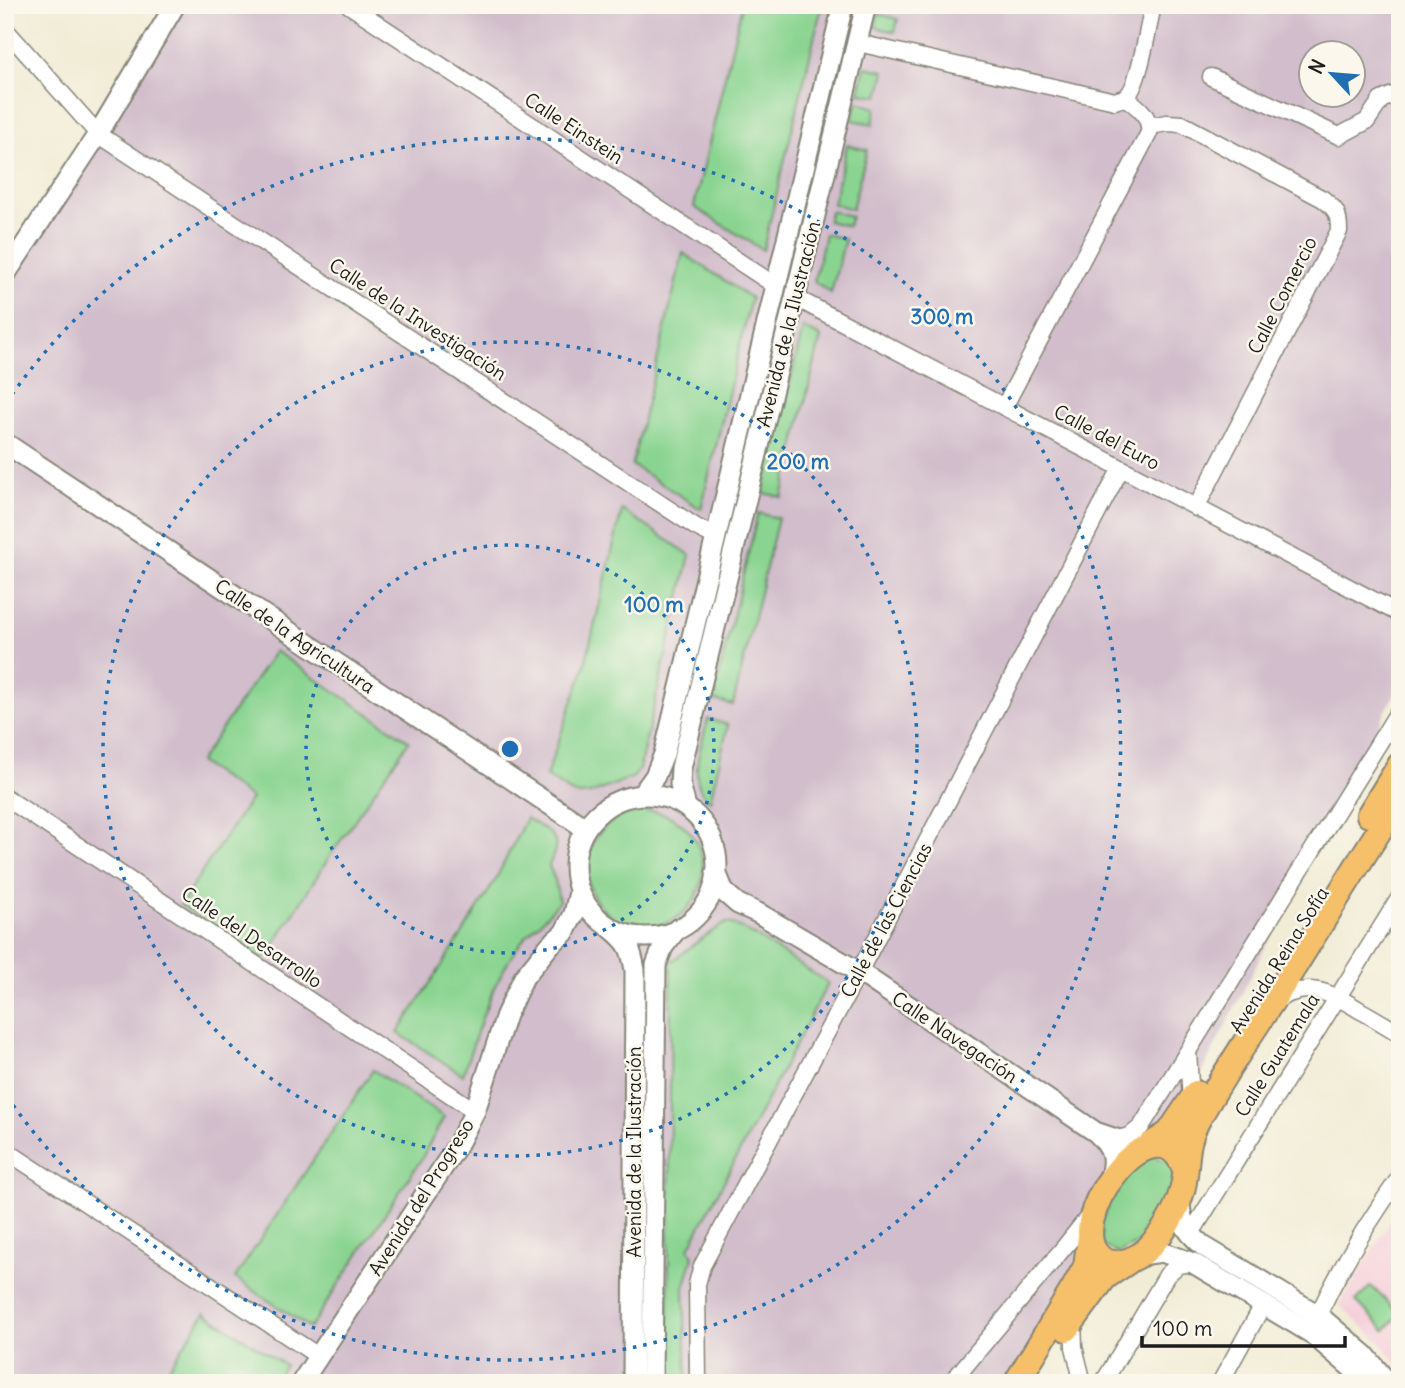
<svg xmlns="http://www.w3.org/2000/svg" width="1405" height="1388" viewBox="0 0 1405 1388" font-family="Delius,sans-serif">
	<rect width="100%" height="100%" fill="#fbf7ec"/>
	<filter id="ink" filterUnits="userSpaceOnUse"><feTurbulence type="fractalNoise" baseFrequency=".0143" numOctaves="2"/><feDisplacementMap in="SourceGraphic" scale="14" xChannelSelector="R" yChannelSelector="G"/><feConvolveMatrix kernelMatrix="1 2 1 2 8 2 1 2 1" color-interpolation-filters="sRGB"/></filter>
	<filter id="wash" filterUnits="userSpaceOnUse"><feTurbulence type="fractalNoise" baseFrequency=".00686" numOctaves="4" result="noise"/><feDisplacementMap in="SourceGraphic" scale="28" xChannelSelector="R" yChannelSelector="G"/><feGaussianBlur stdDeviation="1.57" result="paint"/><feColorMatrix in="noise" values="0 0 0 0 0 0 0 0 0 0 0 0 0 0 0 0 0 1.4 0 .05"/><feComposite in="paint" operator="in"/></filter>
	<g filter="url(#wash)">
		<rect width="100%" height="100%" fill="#f1ecd5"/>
		<path fill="#f5cfda" d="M1400,1205V1366L1381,1343L1339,1305Z"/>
		<path fill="#d1bdcb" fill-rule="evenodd" d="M177,5H1400V683L1182,1111L1088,1237L1013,1383H5V277ZM1310,52H1352V94H1310Z"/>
		<path fill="#8ad491" stroke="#537856" stroke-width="2" d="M742,5H814L821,10L763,250L694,207Z
			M878,14L898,19L895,32L875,27Z
			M865,67L885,71L879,96L859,93Z
			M857,102L876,108L873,124L852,120Z
			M847,145L867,150L852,209L833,204Z
			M830,211L851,216L848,226L828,221Z
			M825,234L845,239L831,293L814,281Z
			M683,253L751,298L701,509L632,465Z
			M803,328L821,337L782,497L763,493Z
			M622,510L690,555L639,769L634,777L590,794L579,795L570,792L546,776L584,669Z
			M758,513L778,518L733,705L713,700Z
			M275,651L409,741L328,859L264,960L180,905L251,798L199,762Z
			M708,719L728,725L710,801C685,782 702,745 708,719Z
			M587 869a58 58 0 1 1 116 0a58 58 0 1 1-116 0Z
			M526,818C537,825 559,833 555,849C554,855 551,860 549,866L555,880L559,901C549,916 533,927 522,941C492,981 478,1028 463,1075L398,1033L461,936L496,879Z
			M726,923L733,924L757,937L828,983L689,1248L693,1256L684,1288L687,1383H668L671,962C689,949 707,933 726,923Z
			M373,1070L444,1117L422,1158L310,1328L235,1278Z
			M1152,1155L1172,1164L1175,1177L1165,1206L1142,1241L1118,1254L1102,1245L1101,1222L1109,1203L1131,1171Z
			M1371,1286L1400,1314L1385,1330L1356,1301Z
			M205,1313L285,1365L274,1383H159Z"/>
	</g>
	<g filter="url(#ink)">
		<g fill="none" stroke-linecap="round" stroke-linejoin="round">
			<g stroke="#868478" stroke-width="19">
				<path id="minor" d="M349,5L776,286
					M5,29L98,134L696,527L716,537
					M858,43L1115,101C1116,100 1126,98 1126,97C1139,88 1149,22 1153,5
					M1211,77L1339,136L1367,121L1381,100L1400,92
					M1150,126L1167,123L1182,124L1323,199C1337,210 1339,214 1339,231L1196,508
					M794,297L1400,614
					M1004,407L1149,133C1151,116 1138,107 1126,98
					M5,797L475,1111
					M1273,1003C1305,979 1331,992 1361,1011C1374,1018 1387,1026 1400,1034
					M1188,1051L1191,1101
					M1116,1139L1130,1136L1141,1127L1400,709
					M5,1150L318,1356
					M1190,1235L1400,897
					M1318,1315C1341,1266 1369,1220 1400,1177
					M1073,1320L1074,1347L1083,1383
					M698,1383L697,1284L702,1266L859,972L1121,468
					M951,1383L1066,1245L1093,1211
					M1103,1383L1167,1275L1178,1265L1193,1263
					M1220,1383L1263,1305"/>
			</g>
			<g stroke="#868478" stroke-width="23">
				<path id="tertiary" d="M5,275L98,134L175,5
					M5,443L585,828
					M642,794L655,776L664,754L843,5
					M575 866a71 71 0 1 1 142 0a71 71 0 1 1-142 0Z
					M686,807L680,784L681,768L866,5
					M716,872L724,892L738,904L758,913L859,972L1097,1133C1114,1150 1115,1158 1109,1181
					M612,929C629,943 631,948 635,970L633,1383
					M1098,1133L1131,1144L1149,1146
					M1179,1198C1182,1224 1183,1228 1203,1246L1318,1315L1365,1355L1388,1383
					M1141,1255L1162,1252L1193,1263L1311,1333L1353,1369L1364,1383
					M301,1383L457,1146L475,1111L506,1015L524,977L550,945L564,933L574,914L579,892
					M652,1383L656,965L663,947L677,929"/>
			</g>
			<g stroke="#868478" stroke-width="28">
				<path id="primary" d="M1369,815L1400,765
					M1149,1146L1169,1133L1196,1093
					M1184,1167C1155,1095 1056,1226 1102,1259C1118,1270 1143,1256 1153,1243C1168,1227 1180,1204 1184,1182C1188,1158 1185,1144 1197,1121C1223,1075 1253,1031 1282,986C1321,924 1360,860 1400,798
					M1067,1329L1105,1277L1129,1261
					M1016,1383L1075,1286L1086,1266L1090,1237"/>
			</g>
			<use href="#minor" stroke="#fff" stroke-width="16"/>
			<use href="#tertiary" stroke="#fff" stroke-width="19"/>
			<use href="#primary" stroke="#f6c06b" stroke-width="24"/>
		</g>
	</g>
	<g fill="none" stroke="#1f6fb2" stroke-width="3.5" stroke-dasharray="3.5 7">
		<circle cx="510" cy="749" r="204"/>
		<circle cx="510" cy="749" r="407"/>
		<path d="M6 403A611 611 0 1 1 6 1095"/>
	</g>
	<g text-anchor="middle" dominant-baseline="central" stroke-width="5" stroke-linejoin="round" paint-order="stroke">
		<g font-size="19" fill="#1c1c1c" stroke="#fbf7ec">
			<text transform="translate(574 128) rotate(33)">Calle Einstein</text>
			<text transform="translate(1282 295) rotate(-63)">Calle Comercio</text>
			<text transform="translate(418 319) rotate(33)">Calle de la Investigación</text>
			<text transform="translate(788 324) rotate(-76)">Avenida de la Ilustración</text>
			<text transform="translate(1107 437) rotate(28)">Calle del Euro</text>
			<text transform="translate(295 636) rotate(34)">Calle de la Agricultura</text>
			<text transform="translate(886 920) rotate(-62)">Calle de las Ciencias</text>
			<text transform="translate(252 937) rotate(34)">Calle del Desarrollo</text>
			<text transform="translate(1279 960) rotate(-58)">Avenida Reina Sofía</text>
			<text transform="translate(955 1037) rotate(34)">Calle Navegación</text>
			<text transform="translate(1277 1055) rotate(-58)">Calle Guatemala</text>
			<text transform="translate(634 1152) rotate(-90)">Avenida de la Ilustración</text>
			<text transform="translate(421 1197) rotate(-58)">Avenida del Progreso</text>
		</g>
	</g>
	<circle cx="510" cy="749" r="10" fill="#1f6fb2" stroke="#fbf7ec" stroke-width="3.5"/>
	<g font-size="21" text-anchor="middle" font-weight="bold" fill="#1f6fb2" stroke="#fbf7ec" stroke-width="5" stroke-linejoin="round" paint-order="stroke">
		<text x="942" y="324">300 m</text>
		<text x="798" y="469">200 m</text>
		<text x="654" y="612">100 m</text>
	</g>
	<rect width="1405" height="1388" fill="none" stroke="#fbf7ec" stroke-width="28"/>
	<g transform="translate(1332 74) rotate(296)"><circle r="33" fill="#fbf7ec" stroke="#a29f99" stroke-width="2"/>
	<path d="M0-5L12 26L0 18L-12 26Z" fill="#1f6fb2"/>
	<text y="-10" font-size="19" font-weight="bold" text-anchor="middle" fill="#1c1c1c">N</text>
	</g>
	<path d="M1142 1336v10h203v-10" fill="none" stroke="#1c1c1c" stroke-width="3.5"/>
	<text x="1153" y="1336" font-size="21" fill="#1c1c1c" stroke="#fbf7ec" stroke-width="5" paint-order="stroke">100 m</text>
</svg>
